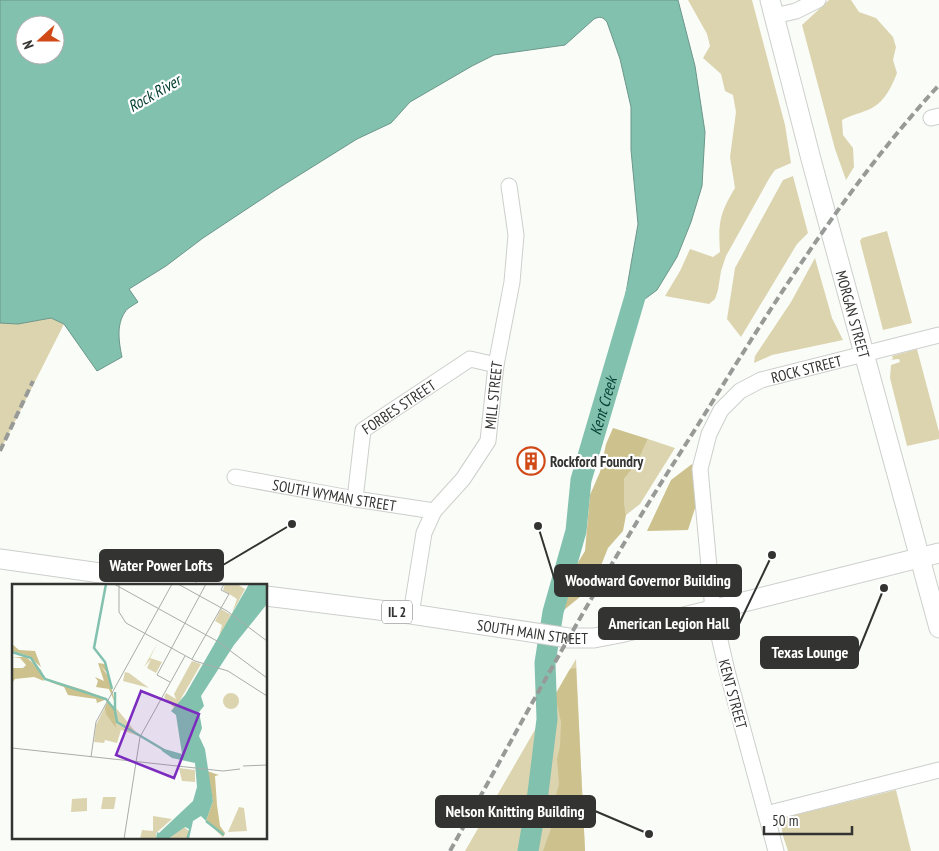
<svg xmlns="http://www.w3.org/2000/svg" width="939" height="851" viewBox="0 0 939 851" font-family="'PT Sans Narrow',sans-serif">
	<rect width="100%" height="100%" fill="#fafcf8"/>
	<path fill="#dcd4af" d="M688,0H752L785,125L791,163L775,170L770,177L726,256L721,271L718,290L715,299L709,304L665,296L680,271L690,249L713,257L720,252C718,222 720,213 735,188L730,157L736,112L733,95L725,91L721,74L703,58L710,46L707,34Z
		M829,0H851L859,12L876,18L893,37L896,47L893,60L897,73C892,86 885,101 872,108C862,113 851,115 842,120L843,135L853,148L854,167L846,180L835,149L802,25Z
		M793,176L808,233L797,244L741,337L727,319L735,268L783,180Z
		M887,231L912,323L883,330L860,241L862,238Z
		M815,258L832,318L843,340L772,355L754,363L755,356L791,302Z
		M51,318L64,324L0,451V322L18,324Z
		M917,349L939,432V439L907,446L890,378L891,365L900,362L899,359L890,360L893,359L892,356Z
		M648,439L675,448L640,504L626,515L624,501V479L637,463Z
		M576,659L585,851H465L570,669Z
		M896,790L911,851H788C785,840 776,824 787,817Z"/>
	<path fill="#cdc18d" d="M613,428L648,439L637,463L624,479V501L626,515L623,531L608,548L600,568L586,592L564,610L574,569L585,551L590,495L600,472L606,444Z
		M692,464L698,499L688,530L647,531L671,480Z
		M576,668L585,851H543L557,812L554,803L559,784L557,759L560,746L561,722L555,695L570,669Z"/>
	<path fill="#83c1af" stroke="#6b978a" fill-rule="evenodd" d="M0,0H678L695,66L705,132L702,186L691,222L677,257L657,290L622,316L638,224L631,150V107L620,59L607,22C603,17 600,16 594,19L565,45L494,55L472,66L410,102L391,123L357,139L277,189L203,238L166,266L129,289L138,302C134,305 127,308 125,312C116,325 119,343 122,357L97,371L64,324L51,318L18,324L0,323ZM25,25H55V55H25Z"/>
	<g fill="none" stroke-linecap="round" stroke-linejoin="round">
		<path stroke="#83c1af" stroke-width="21" id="s1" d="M528,851L538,793L547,719L545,663L553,612L576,531L581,480L640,280"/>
		<g stroke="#cccfcb" stroke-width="17">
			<g id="minor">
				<path d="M774,16L796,11L818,0"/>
				<path d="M931,118L939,116"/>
				<path id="s2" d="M235,477L355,499L434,511"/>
				<path id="s3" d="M355,499L363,430L470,359L496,365"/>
				<path id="s4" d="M411,614L424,533L434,511L463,479L488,441L496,365L512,282L516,235L509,186"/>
				<path d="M766,814L939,770"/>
				<path id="s5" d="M776,851L727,671L713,610L700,469L709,434L721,410L740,391L761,380L939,335"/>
			</g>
		</g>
		<g stroke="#cccfcb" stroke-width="21">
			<g id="major">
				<path id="s6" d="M770,0L812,163L939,628"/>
				<path d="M0,559L186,585"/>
				<path id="s7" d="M266,596L411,614L569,638H594L620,633L939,553"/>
			</g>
		</g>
		<use href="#minor" stroke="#fff" stroke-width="15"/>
		<use href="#major" stroke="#fff" stroke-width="19"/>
		<path stroke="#989a97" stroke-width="4" stroke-dasharray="8 4" stroke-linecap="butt" d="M0,451L33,381
			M450,851C506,751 560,650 619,552C648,502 680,454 711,404C780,293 850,182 939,85"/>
	</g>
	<defs>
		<g id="building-ring" transform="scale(1.4375)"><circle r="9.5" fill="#fff" stroke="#d04917" stroke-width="1.5"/><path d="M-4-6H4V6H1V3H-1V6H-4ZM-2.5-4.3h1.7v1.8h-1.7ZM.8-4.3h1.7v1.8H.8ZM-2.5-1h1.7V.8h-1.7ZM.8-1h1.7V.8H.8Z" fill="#d04917"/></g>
	</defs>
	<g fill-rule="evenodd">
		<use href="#building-ring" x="531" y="461"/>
	</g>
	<g text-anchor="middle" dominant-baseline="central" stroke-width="4.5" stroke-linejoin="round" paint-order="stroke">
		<rect fill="#fff" stroke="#707170" stroke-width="1" x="382" y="600.5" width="30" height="23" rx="4"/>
		<g font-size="14" font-weight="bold" fill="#333432">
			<text x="397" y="612">IL 2</text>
		</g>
		<g font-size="15" fill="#333432" stroke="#fff">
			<text stroke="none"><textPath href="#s6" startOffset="325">MORGAN STREET</textPath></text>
			<text stroke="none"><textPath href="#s5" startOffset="551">ROCK STREET</textPath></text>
			<text stroke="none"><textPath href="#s4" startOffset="241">MILL STREET</textPath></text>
			<text stroke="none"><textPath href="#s3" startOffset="112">FORBES STREET</textPath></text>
			<text stroke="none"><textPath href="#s2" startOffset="101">SOUTH WYMAN STREET</textPath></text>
			<text stroke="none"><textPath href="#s7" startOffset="269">SOUTH MAIN STREET</textPath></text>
			<text transform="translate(733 694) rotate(75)">KENT STREET</text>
		</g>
		<g font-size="15" font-weight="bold" fill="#333432" stroke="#fff" text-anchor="start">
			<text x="550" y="461">Rockford Foundry</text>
		</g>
		<g font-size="16" font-style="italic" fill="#043e32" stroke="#fff">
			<text transform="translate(154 93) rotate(-30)">Rock River</text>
			<text stroke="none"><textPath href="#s1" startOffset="454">Kent Creek</textPath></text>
		</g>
	</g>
	<g transform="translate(12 584)">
		<rect width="255" height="255" fill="#fafcf8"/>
		<path d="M213,0H225L233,5L220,29L225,15L211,6ZM209,25L219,31L206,56L210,41L203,37ZM146,58L138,74L150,78L144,89L135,84L139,75L132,83ZM180,77L189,80L163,125L152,113L154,109L164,115L162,110ZM113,88L117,89L137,104L111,97ZM211 117a8 8 0 1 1 16 0a8 8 0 1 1-16 0ZM96,117L103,126L104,124L127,152L109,146L105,159L93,156L92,159L82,158L84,141ZM167,184L183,186V198L170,197ZM91,213H104L102,225H89ZM75,214V227L59,228L60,215ZM227,223L232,224L235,247L216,248ZM141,232L160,235L144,249V255H128L130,246L141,247ZM172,243L178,248L174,255H156Z" fill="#dcd4af"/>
		<path d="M0,60L7,66L23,67L29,83L16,72L0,67ZM0,73H14L29,86L32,97L22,93L3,95L0,99V84H11L14,81L8,74ZM86,79L93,80L96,90L88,81L97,93L103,119L97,105L84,103L86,97L83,93L92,97ZM38,96L72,106L95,115L85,119L84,115L56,111L52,103L38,98ZM96,117L103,127L104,144L94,130L93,124ZM195,187L207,191L203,192L205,221L208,242L213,249L211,253L194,237L201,217Z" fill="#cdc18d"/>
		<path d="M237,0H255V20L222,61L189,112L192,122L187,128L190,144L187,152L193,165L201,217L194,237L189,232L181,237L177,255H174L177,245L173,243L156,255H144L145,248L147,249L181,217L185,203L183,179L160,174L150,167L149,164L170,170L164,131L159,127L173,111Z" fill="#83c1af"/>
		<path fill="none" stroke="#83c1af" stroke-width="2.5" d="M94,0L82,64L93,78L100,105M0,68L19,74L33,95L94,115L103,126M103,108V127M103,127L105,138L152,166M194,237L212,251"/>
		<path fill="none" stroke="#aaaca9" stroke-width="1" d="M102,0L205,57L255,94M107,0V28L114,39L183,77L216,87L255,112M166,0L215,27L255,57M180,75L217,10L209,6L212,0M158,98L145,91L194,0M0,164L211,187L228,185M79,173L84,138L160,0M231,182L255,181M112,255L128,153L173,72"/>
		<path fill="#7b2cbf" fill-opacity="0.15" stroke="#7b2cbf" stroke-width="2.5" d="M129,107L187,130L162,194L104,171Z"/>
		<rect width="255" height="255" fill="none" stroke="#333432" stroke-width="2.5"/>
	</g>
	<path fill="none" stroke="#333432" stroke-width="2" d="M292 524L223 565M538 526L555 581M772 555L739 624M884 588L858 652M649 834L595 811"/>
	<g fill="#333432" stroke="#fff" stroke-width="2">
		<circle cx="292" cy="524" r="5"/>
		<circle cx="538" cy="526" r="5"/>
		<circle cx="772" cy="555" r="5"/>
		<circle cx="884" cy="588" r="5"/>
		<circle cx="649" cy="834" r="5"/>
	</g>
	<g fill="#333432" stroke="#333432" stroke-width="2">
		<rect x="100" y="550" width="123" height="31" rx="5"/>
		<rect x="555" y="565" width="186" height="31" rx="5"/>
		<rect x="599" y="608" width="140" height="31" rx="5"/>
		<rect x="761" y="637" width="97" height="31" rx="5"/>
		<rect x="436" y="796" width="159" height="31" rx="5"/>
	</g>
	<g font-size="16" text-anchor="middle" font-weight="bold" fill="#fff">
		<text x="161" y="571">Water Power Lofts</text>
		<text x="648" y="586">Woodward Governor Building</text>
		<text x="669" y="629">American Legion Hall</text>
		<text x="810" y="658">Texas Lounge</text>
		<text x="515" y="817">Nelson Knitting Building</text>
	</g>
	<g transform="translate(40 40) rotate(249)"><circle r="24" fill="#ffffff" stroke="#adaead"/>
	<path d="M0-4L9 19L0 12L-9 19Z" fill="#d04917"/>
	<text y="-8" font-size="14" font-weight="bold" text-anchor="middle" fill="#333432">N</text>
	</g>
	<path d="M764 826v8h88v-8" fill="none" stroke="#333432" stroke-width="2.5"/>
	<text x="772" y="826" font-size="15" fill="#333432" stroke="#ffffff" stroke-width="4" paint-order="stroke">50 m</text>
</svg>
